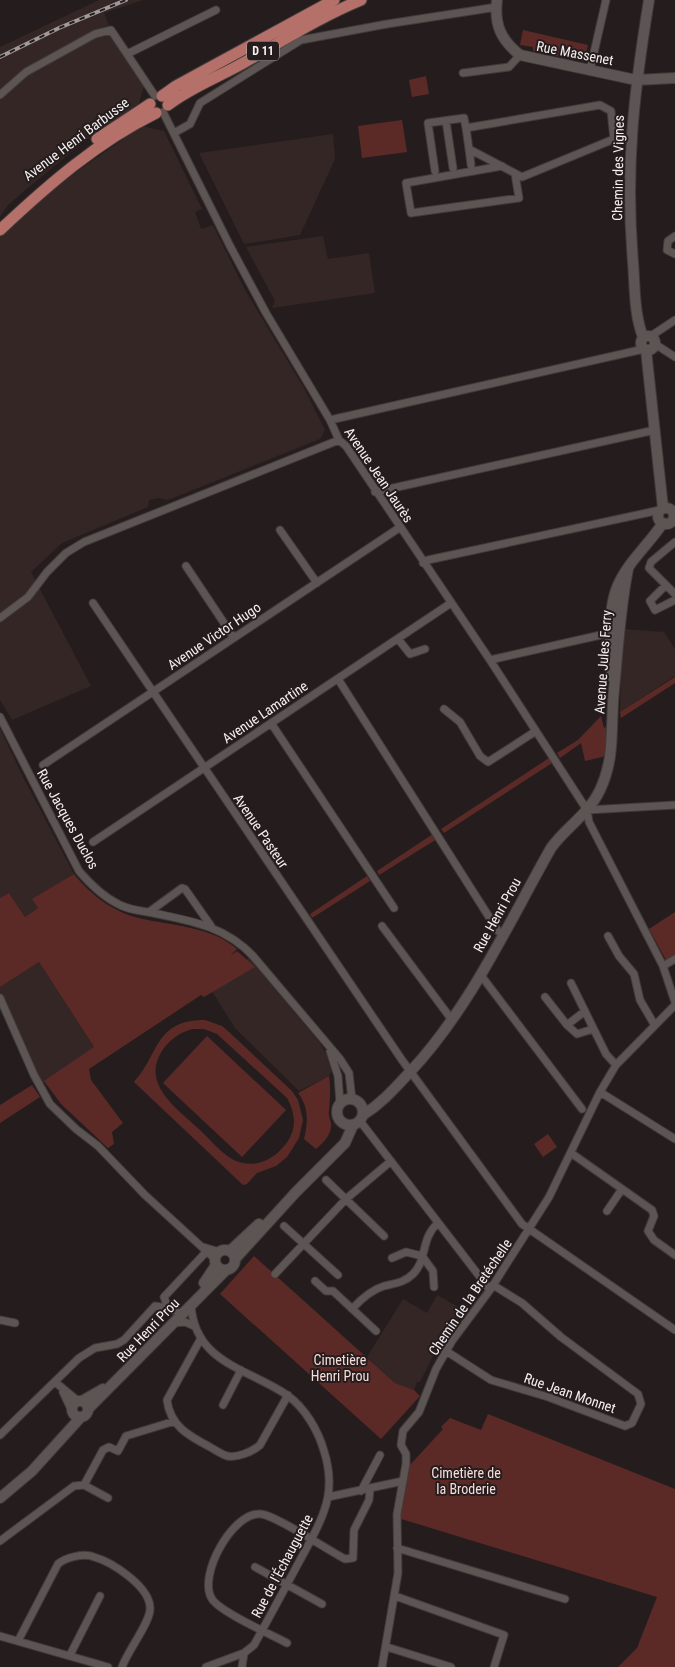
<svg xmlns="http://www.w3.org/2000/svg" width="675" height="1667" viewBox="0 0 675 1667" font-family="'Roboto Condensed',sans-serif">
	<rect width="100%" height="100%" fill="#251d1d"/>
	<path fill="#342625" d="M99,0H143L104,13L111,30L144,86L139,103L82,143L24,191L8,205L0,217V47Z
		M142,126L164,131L202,209L195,212L201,229L213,225L245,290L304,388L325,430L320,439L168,500L158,498L149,500L148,507L62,543L31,572L91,686L12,720L0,700V235L48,192Z
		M333,134L335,159L300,235L244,244L199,153Z
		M323,236L328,259L369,253L375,293L272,308L275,301L246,247Z
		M622,629L664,632L675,649V676L620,712Z
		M0,728L22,775L74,874L33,899L38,908L25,917L9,893L0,898Z
		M249,958L320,1043L329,1059L332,1070L329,1076L299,1091L235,1028L208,985Z
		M39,962L95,1049L39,1086L0,998V987Z
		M437,1295L464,1310L448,1332V1336L441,1349L437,1348L420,1382H417L414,1390L395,1383L367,1357L403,1299L427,1313Z"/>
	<path fill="#5b2a27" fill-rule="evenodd" d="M523,30L588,45L585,57L588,60L586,62L533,51V47L520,45Z
		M426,76L429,94L412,97L409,80Z
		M402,120L407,152L362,158L358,126Z
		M675,677V683L621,718L620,712Z
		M601,716L604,728L607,726L606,756L585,761L581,743L560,758L557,753L578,740Z
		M549,758L552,763L444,833L441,829Z
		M433,834L437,839L379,875L377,871Z
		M74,874C91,895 113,912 139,918C172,926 211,926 237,949L230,956L237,951L255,967L204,997L201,995L89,1069L91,1080L123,1123L112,1132L114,1144L108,1148L61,1104L44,1081L94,1047L39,962L0,987V898L9,893L25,917L38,908L32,899Z
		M367,876L370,881L312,918L310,914Z
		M675,912V955L666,960L649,929Z
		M205,1020L222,1026L229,1032L292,1091L298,1100L303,1120L299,1138L287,1157L276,1166L257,1173L247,1184L243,1185L134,1082C160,1054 154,1020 205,1020ZM192,1029H204L217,1034L287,1098C295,1112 297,1127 288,1141C278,1156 261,1167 243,1163C226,1160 213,1142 201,1131C179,1110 140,1085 162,1051C169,1040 179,1033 192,1029Z
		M207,1036L286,1110L242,1157L163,1083Z
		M329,1076C331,1090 330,1097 329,1111C328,1115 330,1119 331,1123C332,1135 324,1142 316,1149L304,1139C308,1123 309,1107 298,1093Z
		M32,1085L40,1097L0,1123V1105Z
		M548,1134L557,1147L543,1157L534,1144Z
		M254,1256L395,1383L414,1390L420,1396L381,1439L220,1294Z
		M488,1414L675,1489V1667H618L637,1648L657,1597L398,1518L400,1498L410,1465L443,1429L441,1427L450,1418L481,1430Z"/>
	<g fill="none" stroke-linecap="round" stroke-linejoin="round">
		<g stroke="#413b3a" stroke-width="9">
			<path id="street" d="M127,54L216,10
				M590,70L606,0
				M463,73L509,67L520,55
				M0,95L26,72L95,34L111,30L155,96
				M163,112L230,246L266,313L330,420L339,440L346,446L490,660L587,810L589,822L663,966L675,1002
				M446,121L453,168
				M174,133L190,124L200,103L301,40L387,24L497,7
				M614,139L611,111L600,105L466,128L469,149L522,177L614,139L630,138
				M469,149L471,165
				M502,166L406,183L411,213L519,198L515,174
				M435,171L428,123L464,118L466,128
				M675,236L668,241L667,250L675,254
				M651,336L675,320
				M655,344L675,357
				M330,420L644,349
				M375,492L655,430
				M280,530L317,583
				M675,542L651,562L649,568L675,594
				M423,563L428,560L660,510
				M186,566L234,638
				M665,586L650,601L655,610L675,600
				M93,603L402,1060L522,1224L675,1330
				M0,618L28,597L47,572L66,553L84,542L339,440
				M398,639L410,654L425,649
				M490,660L614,632
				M338,679L498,931L503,933
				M444,709L460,722L480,756L488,762L536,731
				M0,717L79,871C91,885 103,897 120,905C130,910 142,911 153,913C191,921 225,926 253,956L340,1059L349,1073L352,1100
				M271,723L394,908
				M43,765L399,528
				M587,810L675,805
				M93,842L451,603
				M149,912L182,888L185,889L211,926
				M382,926L452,1020
				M608,936L619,956L634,974L640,1000L654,1024
				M663,966L675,959
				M480,974L582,1109
				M571,983L606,1054L616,1065
				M545,997L567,1025L577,1034L593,1029
				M0,998L34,1075L50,1104L76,1129L98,1146L145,1195L215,1259
				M567,1025L585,1011
				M330,1051L338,1076L340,1104
				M600,1092L675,1139
				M360,1121L490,1290
				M571,1153L652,1210L654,1216L648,1231L654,1240L675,1255
				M326,1180L384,1236
				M607,1211L622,1189
				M284,1226L338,1275
				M203,1247L220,1252
				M392,1258L406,1252L422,1256L433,1271L434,1287
				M275,1274L346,1199L391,1161
				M315,1281L326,1291H333L376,1331
				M191,1305C195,1363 247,1368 287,1395C305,1408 318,1430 324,1451C330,1470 331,1492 324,1511C318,1529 308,1545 299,1562C284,1590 269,1618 254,1645L244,1653L206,1667
				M352,1309C361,1299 371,1290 384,1286C395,1283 404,1283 413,1274C428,1259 420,1239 438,1223
				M178,1312L168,1308L164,1297L207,1251
				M0,1320L15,1323
				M174,1323L185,1322L194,1326
				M200,1340L167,1400C170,1426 189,1436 210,1447C215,1450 221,1454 227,1456C237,1458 252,1452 260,1445L288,1395
				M446,1351L491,1380L548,1397L625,1426L632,1423L641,1404L638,1394L561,1337L522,1303L493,1285
				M55,1382L78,1401
				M63,1392L71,1409
				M223,1405L241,1370
				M0,1435L79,1358L95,1348L117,1344L124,1340L155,1306L168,1308
				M84,1485L108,1498
				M361,1491L380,1455
				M328,1497L403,1481
				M0,1541L74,1486L84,1485L103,1450L109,1447L118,1451L126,1436L175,1421
				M397,1548L565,1599
				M255,1567L322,1604
				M395,1596L504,1635L494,1667
				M0,1636L108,1667
				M18,1641L58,1564C66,1557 84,1553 94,1557C112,1562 151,1587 150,1609C150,1623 128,1650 122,1667
				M287,1643C270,1634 220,1612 212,1599C197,1576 233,1511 261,1514C277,1516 326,1549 345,1559L353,1558L354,1530L369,1500L370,1489
				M387,1647L451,1667
				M70,1655L100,1596
				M242,1667L244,1653
				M382,1667L398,1573L397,1514L406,1464V1454L401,1445L403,1431L419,1412L436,1369L452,1341L490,1290L549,1197L600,1092L616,1065L675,1005"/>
		</g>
		<g stroke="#413b3a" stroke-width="12">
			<path id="secondary" d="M497,0C494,25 501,40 520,55L636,80L675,78
				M641 343a7 7 0 1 1 14 0a7 7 0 1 1-14 0Z
				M643,337C634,314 635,287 633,262C625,168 634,92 649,0
				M646,350L663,508
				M658 516a8 8 0 1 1 16 0a8 8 0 1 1-16 0Z
				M612,677C610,651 607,609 618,585C628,562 649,544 663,523
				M337 1112a13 13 0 1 1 26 0a13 13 0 1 1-26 0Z
				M363,1115C382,1103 395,1088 410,1072C470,1008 508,924 551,848C566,827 589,814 600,790C616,756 610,726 614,690C618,649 620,608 628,569
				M215 1260a10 10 0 1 1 20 0a10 10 0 1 1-20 0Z
				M230,1251L259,1224
				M235,1259L296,1192L345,1143L353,1125
				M204,1283L216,1265
				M72 1409a8 8 0 1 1 16 0a8 8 0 1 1-16 0Z
				M82,1401L103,1389
				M88,1409L226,1270
				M0,1498L32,1471L81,1417"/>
		</g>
		<g stroke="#413b3a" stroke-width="13">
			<path id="primary" d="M162,96L176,86L334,0
				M168,105C191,87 219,77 245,62C284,40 320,17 361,0
				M97,139L150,104
				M0,230C48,185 97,142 156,113"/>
		</g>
		<use href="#street" stroke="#5d5554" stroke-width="7"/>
		<use href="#secondary" stroke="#5d5554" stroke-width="10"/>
		<use href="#primary" stroke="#b5706a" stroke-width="11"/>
		<g stroke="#a09999" stroke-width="4">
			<path id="rail" d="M0,57L59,28L126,0"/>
		</g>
		<use href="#rail" stroke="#251d1d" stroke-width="2" stroke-dasharray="5.5" stroke-linecap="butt"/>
	</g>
	<g text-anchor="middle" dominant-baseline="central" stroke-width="4" stroke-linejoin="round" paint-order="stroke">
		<rect fill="#251d1d" stroke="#b7b0b0" stroke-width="1" x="247" y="41.5" width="32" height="19" rx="4"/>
		<g font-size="12" font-weight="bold" fill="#f5efef">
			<text x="263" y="51">D 11</text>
		</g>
		<g font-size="14" fill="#f5efef" stroke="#251d1d">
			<text transform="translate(575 53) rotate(11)">Rue Massenet</text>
			<text transform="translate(76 139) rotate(-37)">Avenue Henri Barbusse</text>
			<text transform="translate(618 168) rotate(-89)">Chemin des Vignes</text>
			<text transform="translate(379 475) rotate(56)">Avenue Jean Jaurès</text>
			<text transform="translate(214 636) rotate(-34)">Avenue Victor Hugo</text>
			<text transform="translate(603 662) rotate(-86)">Avenue Jules Ferry</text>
			<text transform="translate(265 712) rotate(-34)">Avenue Lamartine</text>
			<text transform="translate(68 819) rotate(61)">Rue Jacques Duclos</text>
			<text transform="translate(261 831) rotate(56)">Avenue Pasteur</text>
			<text transform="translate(497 915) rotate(-61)">Rue Henri Prou</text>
			<text transform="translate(470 1297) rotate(-56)">Chemin de la Bretéchelle</text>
			<text transform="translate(148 1330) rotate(-46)">Rue Henri Prou</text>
			<text transform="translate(570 1393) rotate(19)">Rue Jean Monnet</text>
			<text transform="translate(282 1566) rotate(-62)">Rue de l'Échauguette</text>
		</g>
		<g font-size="14" fill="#f7ddda" stroke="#251d1d">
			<text x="340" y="1360">Cimetière<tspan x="340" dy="16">Henri Prou</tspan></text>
			<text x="466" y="1473">Cimetière de<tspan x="466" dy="16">la Broderie</tspan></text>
		</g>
	</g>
</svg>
